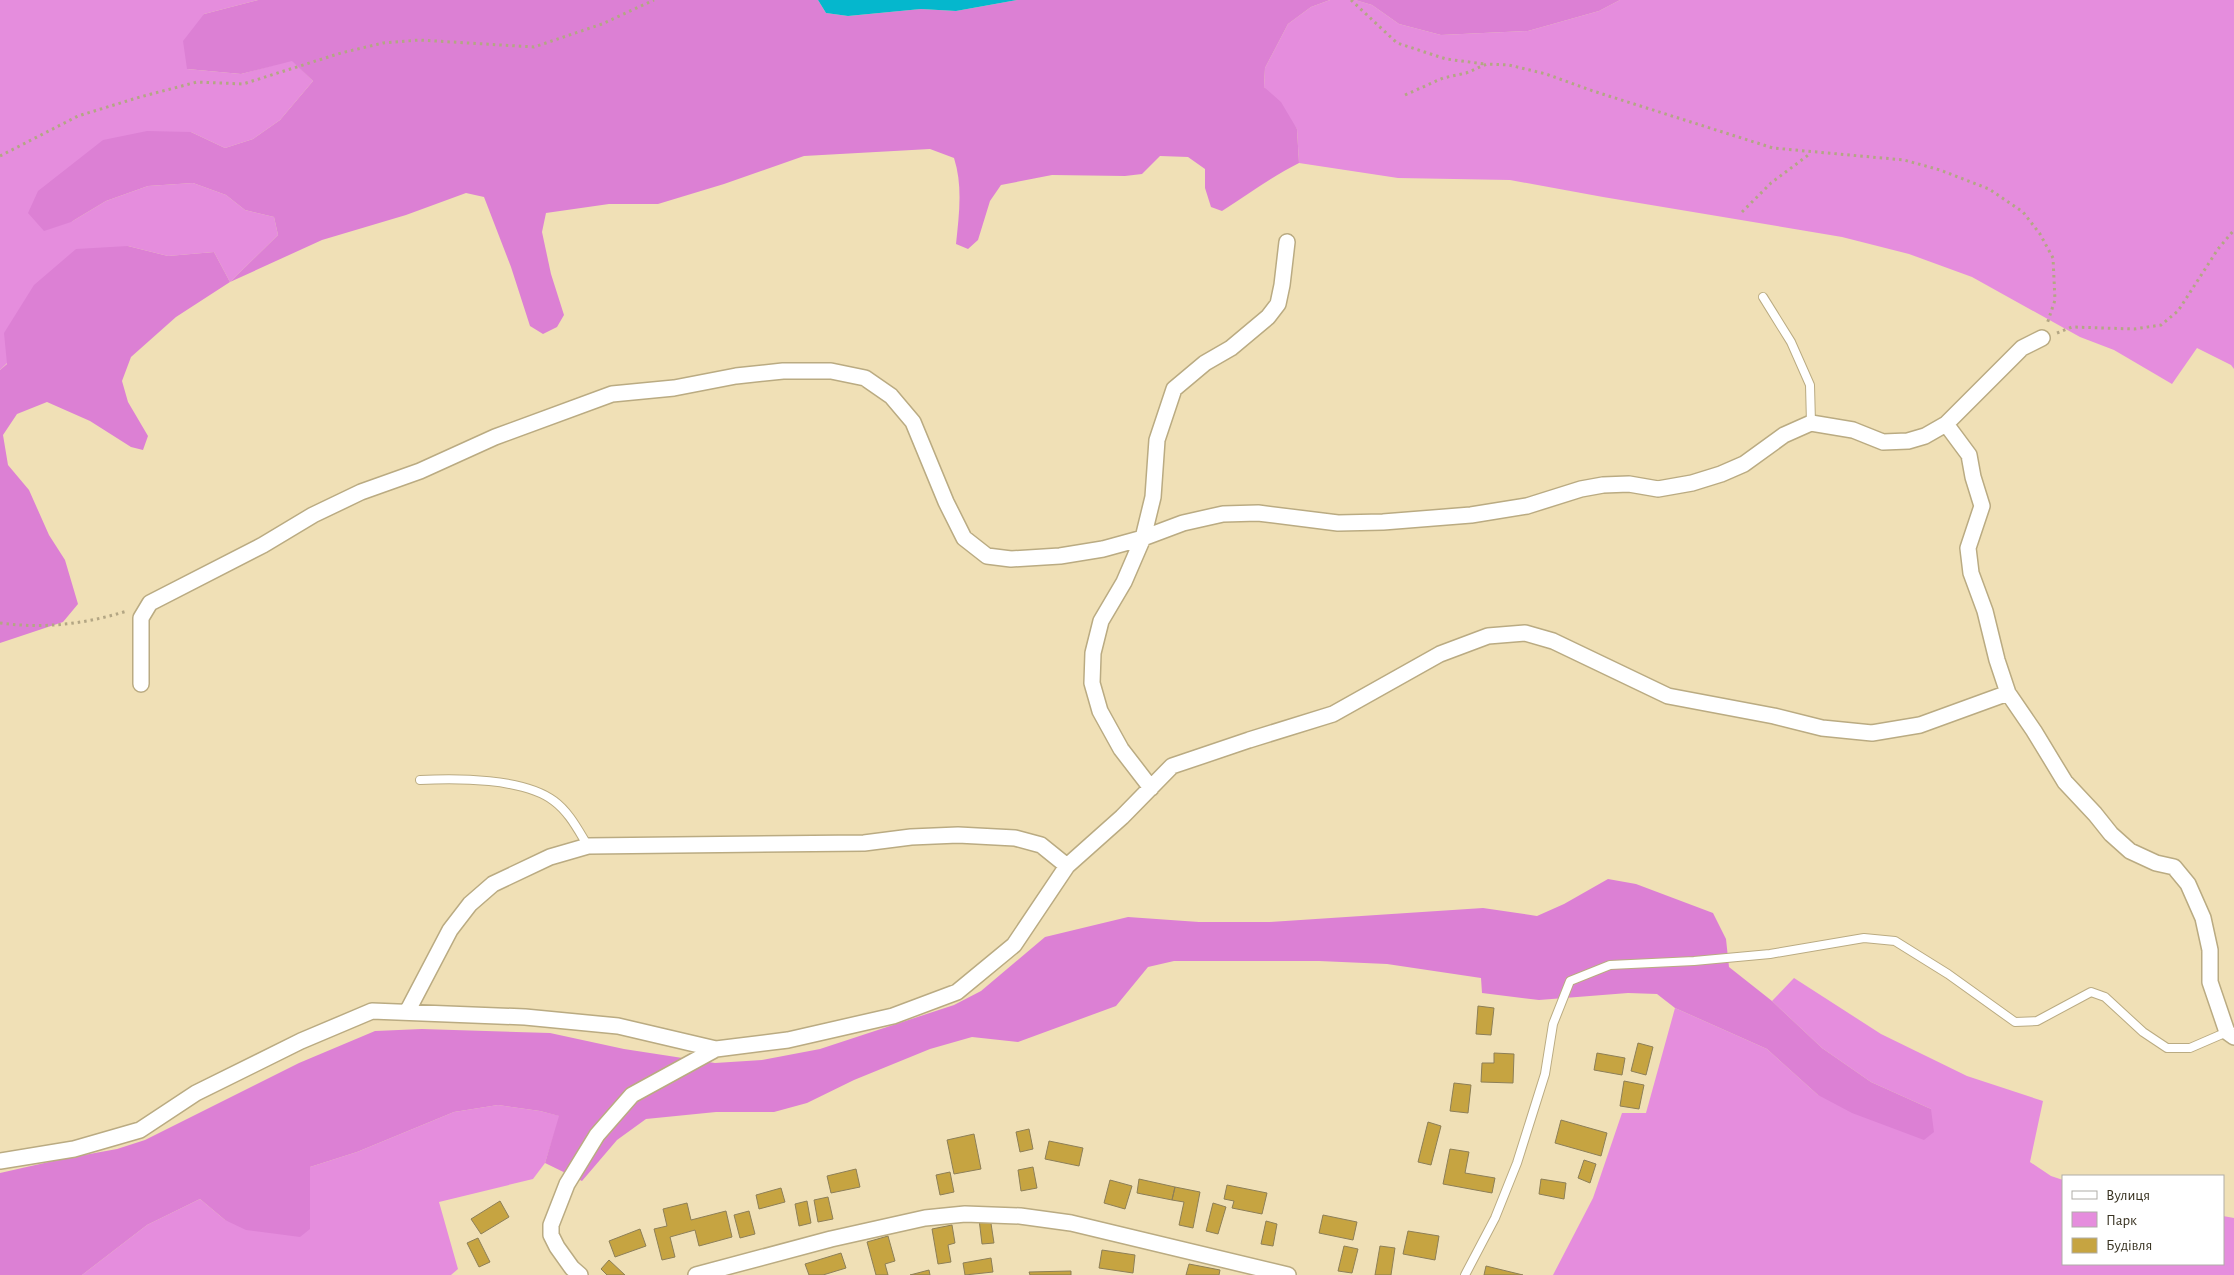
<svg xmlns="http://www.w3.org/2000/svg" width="2234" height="1275" viewBox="0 0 2234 1275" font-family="'Alegreya Sans',sans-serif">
	<rect width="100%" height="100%" fill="#f0e0b6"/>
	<path fill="#e58ddd" d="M0,0H258L204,14L187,69L241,74L292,60L313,81L280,120L253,139L225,148L191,132L71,222L106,201L148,186L193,183L226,195L245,210L274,217L278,235L230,282L214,252L168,256L128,246L0,370Z
		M1330,0H1355L1372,5L1399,24L1441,35L1528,31L1599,11L1620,0H2234V369L2231,365L2197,348L2172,384L2114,350L2080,337L1972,277L1909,254L1842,237L1603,197L1510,180L1398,178L1299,163L1297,129L1264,87L1265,68L1288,24L1311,7Z
		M1794,978L1881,1034L1967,1076L2043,1101L2030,1162L2051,1176L2063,1180V1264H2223V1216L2234,1218V1275H1553L1593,1198L1622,1113H1646L1675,1008L1767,1049L1818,1095L1931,1109L1871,1082L1822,1048L1772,1001Z
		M498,1105L540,1111L560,1116L545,1163L533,1179L439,1202L458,1269L451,1275H82L147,1225L200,1199L225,1220L310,1229V1167L357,1152L454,1112Z"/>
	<path fill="#dc80d4" d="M258,0H818L826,13L848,16L921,9L956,11L1017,0H1330L1311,7L1288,24L1265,68L1264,87L1281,102L1297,129L1299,163C1271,177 1248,195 1222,211L1211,207L1205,188V169L1188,157L1160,156L1142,174L1125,176L1052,175L1001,185L990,201L978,240L968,249L956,244C959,215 963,186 954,158L930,149L804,156L724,184L658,204H609L546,213L542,232L551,274L564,315L557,327L543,334L530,326L511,267L484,197L466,193L406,215L322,240L230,282L176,317L131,357L122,381L128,402L148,436L143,450L131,447L90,421L47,402L17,414L3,435L8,465L29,490L49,535L65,560L78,604L63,622L0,643V370L7,364L4,333L34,285L76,249L128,246L168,256L214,252L230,282L278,235L274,217L245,210L226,195L193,183L148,186L106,201L71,222L44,231L28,213L38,191L103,140L147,131L191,132L225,148L253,139L280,120L313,81L292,61L241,74L187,69L183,41L204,14Z
		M1355,0H1620L1599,11L1528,31L1441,35L1399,24L1372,5Z
		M1608,879L1636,884L1713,913L1726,939L1729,967L1772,1001L1822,1048L1871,1082L1931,1109L1934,1132L1924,1140L1852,1113L1818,1095L1767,1049L1675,1008L1657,994L1628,993L1539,1000L1482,993L1481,978L1387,964L1319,961H1174L1148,967L1116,1006L1018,1042L972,1037L930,1049L854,1080L807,1103L774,1112H716L646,1119L617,1140L582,1181L545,1163L559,1116L540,1111L498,1105L454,1112L357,1152L310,1167V1229L300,1237L246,1230L225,1220L200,1199L147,1225L82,1275H0V1173L62,1159L117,1149L145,1140L299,1063L375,1031L422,1029L550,1033L624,1049L715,1063L762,1060L820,1049L954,1005L981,991L1045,937L1128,917L1199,922H1270L1483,908L1537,916L1564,904Z"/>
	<path fill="#05b7cd" d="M818,0H1017L956,11L921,9L848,16L826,13Z"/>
	<path fill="#c6a441" stroke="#8d7f57" d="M1478,1006L1494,1008L1491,1035L1476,1034Z
		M1638,1043L1653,1047L1646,1075L1631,1071Z
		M1494,1053L1514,1054L1513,1083L1481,1082L1482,1063H1494Z
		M1597,1053L1625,1058L1622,1075L1594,1070Z
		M1624,1081L1644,1085L1639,1109L1620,1106Z
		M1454,1083L1471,1085L1468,1113L1450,1111Z
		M1561,1120L1607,1133L1601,1156L1555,1143Z
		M1428,1122L1441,1126L1431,1165L1418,1162Z
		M1029,1129L1033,1149L1020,1152L1016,1132Z
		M974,1134L981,1169L954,1174L947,1140Z
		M1049,1141L1083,1148L1079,1166L1045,1159Z
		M1450,1149L1469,1152L1465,1173L1495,1178L1492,1193L1443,1184Z
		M1584,1160L1596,1164L1590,1183L1578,1178Z
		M1033,1167L1037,1188L1021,1191L1018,1170Z
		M856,1169L860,1187L831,1193L827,1176Z
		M950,1172L954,1192L940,1195L936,1175Z
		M1139,1179L1175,1187L1172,1200L1137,1193Z
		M1541,1179L1566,1183L1564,1199L1539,1194Z
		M1110,1180L1132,1186L1125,1209L1104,1203Z
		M1227,1185L1267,1193L1262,1214L1232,1208L1234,1201L1224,1199Z
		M1175,1187L1200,1192L1193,1228L1179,1225L1184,1202L1172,1200Z
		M781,1188L785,1202L759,1209L756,1195Z
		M828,1197L833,1219L818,1222L814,1200Z
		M500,1201L509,1217L481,1234L471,1219Z
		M807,1201L811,1223L799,1226L795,1204Z
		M687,1203L691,1220L726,1211L732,1237L699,1246L695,1230L670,1237L675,1257L662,1260L654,1229L667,1226L663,1209Z
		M1213,1203L1226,1207L1218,1234L1206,1231Z
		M749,1211L755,1234L740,1238L734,1215Z
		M1323,1215L1357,1222L1353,1240L1319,1233Z
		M990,1217L994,1243L982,1244L979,1219Z
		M1266,1221L1277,1224L1273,1246L1261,1244Z
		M952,1225L955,1243L948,1245L951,1262L938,1264L932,1229Z
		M640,1229L646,1246L615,1257L609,1241Z
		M1408,1231L1439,1236L1435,1260L1403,1254Z
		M888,1236L895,1261L885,1264L888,1275H876L867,1242Z
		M478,1238L490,1262L479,1267L467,1243Z
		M1344,1246L1358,1249L1352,1273L1338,1271Z
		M1380,1246L1395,1248L1391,1275H1375Z
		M1102,1250L1135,1255L1133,1273L1099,1268Z
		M841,1253L846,1268L823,1275H809L805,1264Z
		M991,1258L993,1272L965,1275L963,1263Z
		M609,1260L625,1275H607L601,1269Z
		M1189,1264L1220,1270L1219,1275H1186Z
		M1486,1266L1523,1275H1484Z
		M929,1270L930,1275H910Z
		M1071,1271V1275H1030L1029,1272Z"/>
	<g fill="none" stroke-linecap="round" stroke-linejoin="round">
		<g stroke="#baab82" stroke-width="10">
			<path id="lane" d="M1763,297L1791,342L1810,385L1811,423
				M420,780C456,778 524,778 554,801C569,812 578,830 588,846
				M1465,1275L1495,1218L1517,1163L1545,1074L1553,1024L1570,981L1610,965L1694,961L1770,954L1864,938L1895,941L1948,974L2015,1022L2037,1021L2091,992L2105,997L2143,1032L2167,1048H2190L2227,1032"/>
		</g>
		<g stroke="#baab82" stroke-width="18">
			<path id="street" d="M1946,424L1969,455L1973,477L1982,506L1968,548L1971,573L1985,611L1997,660L2008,693
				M141,684V618L150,603L263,545L313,515L361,492L420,471L495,437L612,394L674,388L736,376L783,371H831L865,378L891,396L913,422L946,502L964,538L987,556L1011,559L1060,556L1103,549L1143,538L1183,523L1223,514L1258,513L1338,523L1383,522L1471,515L1527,506L1581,489L1603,485L1629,484L1658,489L1692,483L1721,474L1744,464L1784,435L1811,423L1853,430L1883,442L1908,441L1925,436L1946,424L2022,348L2042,338
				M1151,788L1121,749L1100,711L1092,683L1093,653L1101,621L1124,582L1143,538L1153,497L1157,440L1174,389L1205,363L1231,348L1268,317L1278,304L1282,285L1287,242
				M407,1012L450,930L470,904L493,884L550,857L588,846L864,843L911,837L958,835L1015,838L1041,845L1067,866
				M0,1161L74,1149L140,1130L196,1093L301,1041L372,1011L525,1017L618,1026L716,1049L788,1040L893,1016L957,992L1014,945L1067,866L1122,817L1172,766L1249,740L1333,714L1440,654L1488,636L1525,633L1553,641L1668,696L1774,716L1822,728L1872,733L1920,725L2008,693L2034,731L2065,782L2095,814L2111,834L2130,851L2156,863L2174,867L2188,884L2203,918L2210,950V982L2227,1032L2234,1037
				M580,1275L572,1268L557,1247L551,1235V1225L567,1184L597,1135L632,1095L716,1049
				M696,1275L831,1239L925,1218L965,1214L1020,1216L1071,1223L1288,1275"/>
		</g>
		<path stroke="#b3a684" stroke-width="3" stroke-dasharray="2.5 4" stroke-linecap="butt" d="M1351,0L1397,43L1446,59L1485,64
			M1405,95L1443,78L1466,73L1487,64L1509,65L1546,74L1593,91L1773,148L1904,160L1940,170L1989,189L2023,212L2040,234L2053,258L2055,300L2047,324
			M0,156L78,116L140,97L197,82L243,84L341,53L383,43L419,40L534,47L602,24L654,0
			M1742,212L1771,183L1811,153
			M2057,333L2072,327L2134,329L2161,325L2178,311L2218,249L2234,230
			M0,623C44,629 85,624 127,611"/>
		<use href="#lane" stroke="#fff" stroke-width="8"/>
		<use href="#street" stroke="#fff" stroke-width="15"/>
	</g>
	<rect x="2062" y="1175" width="162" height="90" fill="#ffffff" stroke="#b0ada7"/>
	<rect x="2072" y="1191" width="25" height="8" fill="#ffffff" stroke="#b0ada7"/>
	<text x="2106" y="1200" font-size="15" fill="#393322">Вулиця</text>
	<rect x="2072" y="1212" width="25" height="15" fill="#e58ddd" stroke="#b0ada7"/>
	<text x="2106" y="1225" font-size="15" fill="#393322">Парк</text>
	<rect x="2072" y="1238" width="25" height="15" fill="#c6a441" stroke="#b0ada7"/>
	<text x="2106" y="1250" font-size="15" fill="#393322">Будівля</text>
</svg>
